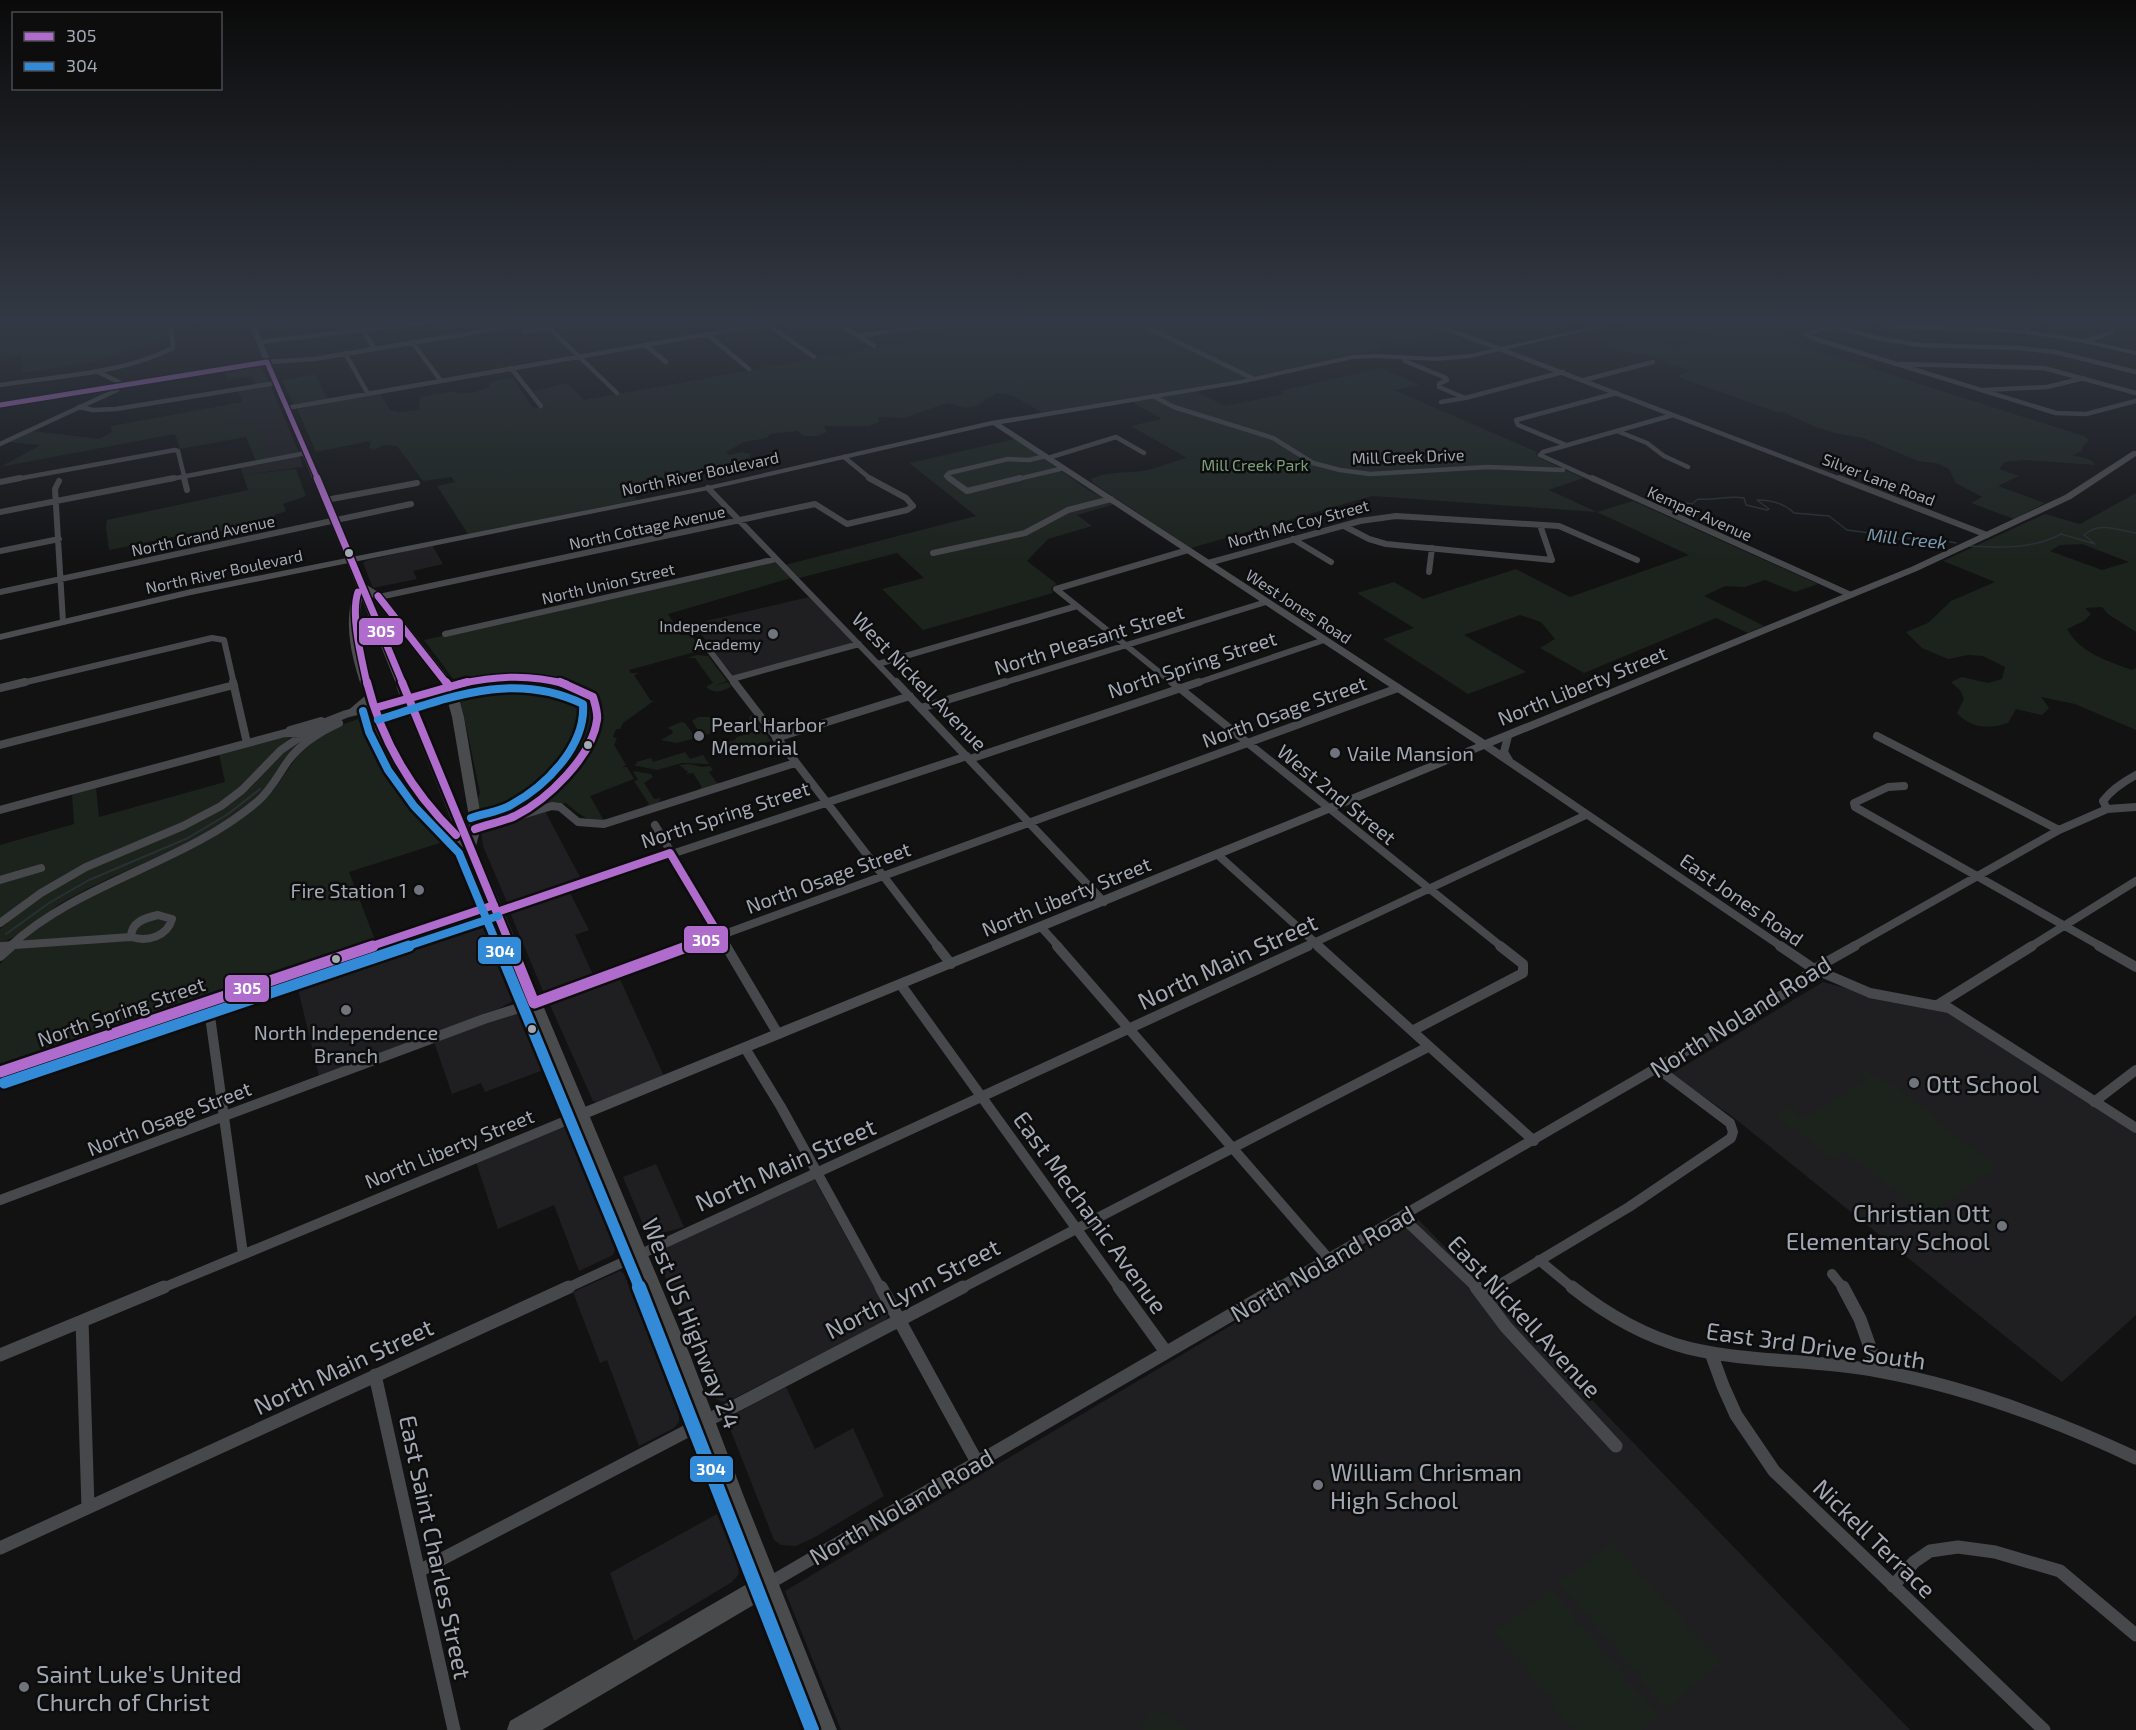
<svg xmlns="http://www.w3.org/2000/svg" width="2136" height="1730" viewBox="0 0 2136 1730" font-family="'Exo 2',sans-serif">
	<rect width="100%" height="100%" fill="#121213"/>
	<path fill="#1f1f21" d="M260,365L269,382L255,385L251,376L228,380L224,370Z
		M270,385L299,452L269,460L254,427L233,430L227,416L247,412L237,390Z
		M295,457H300L303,467L243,475L240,467Z
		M432,545L443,564L413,571L417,579L373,588L363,563L365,561Z
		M809,597L853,642L852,644L733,676L695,626L697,623Z
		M545,811L581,879L507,902L483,846L481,830Z
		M569,891L589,930L575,935L594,977L547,994L543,991L511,915L517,909Z
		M479,915L484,918L515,995L514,1000L500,1008L319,1076L295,977Z
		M619,977L664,1076L597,1102L593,1101L550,1005L554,1002Z
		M1823,982L1902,1003L1953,1013L2136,1130V1315L2062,1382L1733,1117L1671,1074Z
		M516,1012L523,1015L546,1069L485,1092L481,1083L452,1094L434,1042Z
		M562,1128H568L615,1250L613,1255L579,1271L554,1205L498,1229L476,1162Z
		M656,1164L684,1227L652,1236L647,1234L623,1177Z
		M814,1179L888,1312L887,1318L883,1322L733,1399L722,1402L716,1399L658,1260L659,1253L663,1248Z
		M1415,1216L1910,1730H841L785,1591Z
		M620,1271L624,1274L679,1415V1422L674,1428L639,1446L607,1360L600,1363L573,1292Z
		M786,1387L815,1449L853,1428L884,1496L815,1537L796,1546L781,1545L774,1540L727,1421L731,1416Z
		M717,1514L739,1568L738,1575L732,1582L634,1641L610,1573Z"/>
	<path fill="#1c231d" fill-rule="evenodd" d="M0,322H198V325L167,330L169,338L95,362L22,373V356L0,359Z
		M960,322H1361L1386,332L1428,323L1449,330L1427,336L1432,338L1406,344L1392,340L1379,339L1378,346L1384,348L1258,377L1043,413L1013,396L997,393L976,406L965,408L947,403L904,418L878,417L879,422L869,426H824L827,432L817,436H804L797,431L770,434L767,438L744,442L726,452L729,455L742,452L750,454V457L719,470L683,474L663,471L668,477L666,482L630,490L637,500L468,534L437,486L455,482L451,477L423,481L397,446L384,445L374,450L369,448L371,441L316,452L297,409L380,393L390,410L399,412L419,410L420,397L454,391C464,397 479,391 489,387L490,382L512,377L533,408L545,407L533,391L568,383L584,400L940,336L926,327Z
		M1514,322H1579L1582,323C1558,328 1537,331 1514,322Z
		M1690,322C1704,322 1714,325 1728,328C1748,332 1775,327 1791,343L2084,436L2089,440L2083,446L2082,451L2073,455L2091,460L2095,465L2024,460L2005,462L1999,469L2019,476L1998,486L2045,503L2014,519L1971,503L1982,497L1956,483L1949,469L1936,463L1918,461L1863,438L1839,434L1815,427L1783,412L1773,411L1676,376L1690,371L1642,354L1635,355L1606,346C1617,337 1638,343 1651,345L1643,342L1648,340L1672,347L1710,337L1689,323Z
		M1381,368L1420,385L1394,390L1537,452L1536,455L1541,459L1583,478L1549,490L1597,512L1633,501L1818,584L1795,592L1765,580L1745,587L1725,586L1704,596L1764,626L1748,633L1716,618L1584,673L1540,648L1555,639L1541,622L1520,615L1464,635L1526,672L1468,694L1383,639L1414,628L1357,593L1394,582L1423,599L1516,569L1570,597L1689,555L1597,512L1372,496L1191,548L1093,483L1091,479C1106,472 1119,473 1134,472C1151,471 1170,462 1187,458L1131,426L1162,419L1132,402L1195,391L1225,406L1284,394L1280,391Z
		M315,374L328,400L293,404L282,380Z
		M243,402L247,412L227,416L233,430L254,426L269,459L256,461L246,437L180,449L175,434L0,467L41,445L9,442L33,431L99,439L112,432L111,426Z
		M1015,439L1090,491L1115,504L1077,515L1092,526L1048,539L1027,561L1057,584L1051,588L1053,593L923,630L882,589L924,578L897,553L799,578L785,565L976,516L909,463Z
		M296,469L306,496L283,504L286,511L274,515L275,521L198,535L197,532L109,550L106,527L107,520L248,490L243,475Z
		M2136,493V632L2108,614L2102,607L2085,608L2091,614L2084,621L2067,629C2080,653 2108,661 2132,670L2136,668V730L2075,704L2041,697L2049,708L2042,715L2016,709L2008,723C1988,729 1972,729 1957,713L1964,699L1960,690L1951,682L1962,677L1988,683L2002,679L2005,667L1983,656L1968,655L1948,659L1922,648L1906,632L1928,623L1951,601L1995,582L1943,561L2045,514L2080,524ZM2082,544L2129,562L2102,570L2050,551L2060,545Z
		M771,562L777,564L791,578L668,614L681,635H691L702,650L629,670L631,673H639L634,675L651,701L655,700L623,723L620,729H616L613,737L617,738L614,745L626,765L622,767H627L634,779L590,796L603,819H610C591,825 580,815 566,803L481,823L477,802L480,793L464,716L454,680L424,640Z
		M697,655L708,656L727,681L714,686L728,682L731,687C721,691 716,695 706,687L713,683L695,658H687Z
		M751,715L771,741L726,755L721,748L725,743L735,740L737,737L758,731L749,719Z
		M698,717H713L720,726L712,730V733L702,736L692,721Z
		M361,718L369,721L397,773L449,840L349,872L375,940L0,1067V964L26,936L58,912L193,848L242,818L273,791L303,748L330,729Z
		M681,722L685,723L696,738L677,743L661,740L673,733L672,730L667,728Z
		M284,736L291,739L254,777L224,801L162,833L81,866L0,921V845L74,824L72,794L96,787L99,817L225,782L219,754Z
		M304,738H306C299,745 290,752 284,761C274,774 267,789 254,801C199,848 127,865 65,901C46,911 20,940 0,942V929L28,905L79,872L183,829L252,785L281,755Z
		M685,752L690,759L703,755L709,764L682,763L657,770L633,765L637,764L636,762L651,758L653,762Z
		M689,764L702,767L710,766L713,770L709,772L717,783H724L697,791L702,787L693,773L686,774L688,772L679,765Z
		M633,771L651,774L653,777L644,783L654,799L661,798L658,803L643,808L649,804L634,781L638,780Z
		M1866,1070L1882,1082L1885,1080L1938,1118L1934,1121L1997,1166L1927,1215L1845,1152L1834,1159L1794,1128L1791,1129L1773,1116L1788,1107L1803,1119L1866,1080L1859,1074Z
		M1613,1542L1637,1569V1575C1648,1578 1661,1592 1662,1603C1674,1605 1686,1620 1688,1632L1695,1633L1721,1662L1666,1709L1641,1680L1640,1671C1628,1669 1616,1653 1614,1641C1603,1638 1591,1624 1590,1613L1583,1611L1559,1583Z
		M1552,1589L1575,1617L1576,1624C1587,1627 1600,1642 1601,1653C1612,1656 1625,1672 1626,1684L1633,1686L1659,1716L1642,1730H1576L1575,1726C1564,1723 1551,1706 1550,1694C1539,1691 1526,1675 1525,1663L1519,1662L1495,1632Z
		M1153,1708L1189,1730H1144L1141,1728Z"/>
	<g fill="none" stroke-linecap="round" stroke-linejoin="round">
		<path stroke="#283035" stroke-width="1.5" d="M1685,503L1692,504L1698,499C1715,501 1728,495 1744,498L1746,505L1767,510L1769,509L1757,500C1772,500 1784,503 1794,513L1829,516L1847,530L1870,533L1884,539L1932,538L1956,543
			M1970,546C2000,548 2034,549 2061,534L2095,544L2084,535C2100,521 2117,530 2136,533"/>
		<path stroke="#283035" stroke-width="2" d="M6,934L49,903L89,880L188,838L228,814L260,789"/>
		<path stroke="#47484b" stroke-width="4.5" d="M543,322L617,393
			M764,322L814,357
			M836,322L874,346
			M1136,322L1254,379
			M1429,322L1843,480
			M1848,322L1806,334L1812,338L2056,413L2086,414L2136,401
			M1954,322L1961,328
			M1833,326L1877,338L1920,345L2018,348L2055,352L2136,372
			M363,330L374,348
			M523,332L550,328
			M2028,332L2026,327L2044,322
			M707,334L749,369
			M859,336L952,322
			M2086,341L2112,332L2115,322
			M259,342L429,322
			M412,342L441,381
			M645,345L666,362
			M345,353L368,394
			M1404,358L1405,361L1446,378L1447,380L1439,384V387L1465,398
			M1901,364L2044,368L2136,393
			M511,368L541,406
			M96,371L125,385
			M1584,380L1653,362
			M0,385C57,376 121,374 173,348L171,330
			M1984,390L2047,387L2084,378
			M1153,396L1174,407L1273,438L1313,463L1340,470L1370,474L1488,467L1563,470
			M1441,402L1465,398L1563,372
			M0,405L267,362L314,359L538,322
			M79,407L93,410L116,409L276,383
			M287,408L777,322
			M1617,431L1647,443L1664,456L1688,467
			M0,444L117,390
			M1566,445L1518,425L1516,420L1617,393
			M844,457L872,480
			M1048,458L1116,437L1144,453
			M11,480L175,450L178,451L185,480
			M166,480L306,453
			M952,480L946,476L949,473L1008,459L1029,460L1046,456
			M1014,480L1064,468
			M1595,480L1540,455L1543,452L1673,415"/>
		<path stroke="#47484b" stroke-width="6" d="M184,478L187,490
			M949,478L967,491L1020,478
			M1592,478L1851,595
			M1839,478L1987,535
			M59,481L55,489L63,622
			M0,482L20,478
			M708,488L897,684
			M326,500L417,483
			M0,512L174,478
			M1540,525L1552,560
			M1344,526L1369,539L1386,544L1552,560
			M1293,539L1331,562
			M0,551L59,539
			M933,553L1025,533L1068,510L1111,499
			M1208,563L1360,521L1396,516L1559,526L1637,560
			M1429,572L1432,548
			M0,592L411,504
			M379,597L815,504L847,524L907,510L913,506L906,498L869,478
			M445,634L776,559
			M710,651L735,684
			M878,664L1077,606
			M732,679L859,644
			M18,684L212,638L224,640L234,684
			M1000,684L1266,602
			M1174,684L1056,589L1188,550
			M1194,684L1324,640"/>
		<path stroke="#47484b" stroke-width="8" d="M233,682L247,743
			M734,682L938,947
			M896,682L1104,902
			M1172,682L1502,947
			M0,688L25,682
			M921,708L1005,682
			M290,730L321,721
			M1508,736L1504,752L1510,762
			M1877,736L2059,830
			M776,738L910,696
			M0,745L234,685
			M1485,745L1782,947
			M970,759L1199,682
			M1904,786L1888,787L1854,803L1855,807L2102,947
			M2107,809L2103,801C2112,789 2123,782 2136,775
			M0,810L285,733L307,734
			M655,825L727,947
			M475,829L552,806L560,807L578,822L604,824L795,763
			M1218,855L1320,947
			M0,880L41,868
			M497,912L967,756
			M158,915L172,919C167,937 147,942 131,937C131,922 145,918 158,915Z
			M0,923L41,893L86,867L183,826L221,806L242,790L281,750L318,725L346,714L450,687
			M1041,927L1059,947
			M0,946L131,937
			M9,947C82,880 183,865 258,801C271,790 278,775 288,761C301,743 319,732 339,723
			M689,947L1398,688
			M1305,947L1586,815
			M1852,947L2059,830L2107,809L2136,807
			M2030,947L2136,881"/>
		<path stroke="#47484b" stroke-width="10" d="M726,946L778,1034
			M937,946L951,964
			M1057,946L1329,1259
			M1318,946L1534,1141
			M1780,946L1814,969L1870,993L1949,1008L2136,1128
			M2099,946L2136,967
			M0,956L11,946
			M901,985L1120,1289
			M208,1002L243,1254
			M1939,1004L2032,946
			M1412,1031L1523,973V964L1500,946
			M745,1048L781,1107L881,1289
			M2094,1102L2136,1070
			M0,1200L484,1019L551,998L693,946
			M1402,1217L1478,1289
			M1539,1260L1574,1289
			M1832,1274L1844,1289
			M160,1289L580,1115
			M565,1289L1308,946
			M960,1289L1428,1047
			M1276,1289L1784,994L1814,969L1855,946
			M1492,1289L1629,1207L1731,1138L1733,1132L1730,1123L1657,1068"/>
		<path stroke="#47484b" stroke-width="13" d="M881,1287L977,1462
			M1119,1287L1166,1352
			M1476,1287L1506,1327L1616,1446
			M1572,1287C1606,1314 1646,1337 1688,1348C1750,1363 1816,1359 1878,1371C1968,1387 2053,1419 2136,1458
			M1843,1287L1860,1319L1878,1370
			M1483,1294L1494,1287
			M82,1321L88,1507
			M1711,1353L1723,1386L1736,1415L1774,1471L2044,1730
			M0,1355L164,1287
			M375,1375L454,1730
			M0,1548L569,1287
			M419,1571L963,1287
			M768,1584L1279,1287
			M1893,1586L1914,1562L1930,1551L1958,1547L1995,1552L2060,1571L2136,1635"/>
		<path fill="#4b4c4f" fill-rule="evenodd" d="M1613,322H1623L1470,358L1436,361L1376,358L1353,359L1240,384L1001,424L1485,740L1911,567L2065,495L2133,451H2136V456L2071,499L1917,571L580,1121L575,1119L573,1115L575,1111L1476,744L993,425L708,490L191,595L0,640V634L191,589L708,486L991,421L1240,380L1353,355L1376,354L1436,357L1470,354Z
			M1871,322L2027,330L2082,339L2136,351V355C2088,343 2040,334 1990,331C1961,329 1895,334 1871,322Z
			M494,901L498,902L500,905L498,908L0,1077V1067Z"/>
		<path fill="#494b4d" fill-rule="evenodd" d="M248,322H254L365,584L383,595L456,687L464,717L482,823L476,846L690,1355L744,1497L837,1730H813L762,1600L542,1730H507L510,1721L754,1580L670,1355L463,848C428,820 397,777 378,736C373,726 372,715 368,705L355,715H347L345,713L365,696C353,664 340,619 357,587ZM370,596L375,599L444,687L452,717L470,823L468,828L418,711H410L408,713L453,824C436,806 420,787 407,766C382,728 352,644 362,599L397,686L403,689L409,686Z"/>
		<path stroke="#494b4d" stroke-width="13" d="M403,686L414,713"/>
		<g stroke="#0d0d0e" stroke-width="8">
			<path id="bus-1-far3" d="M267,362L318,480
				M0,405L267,362"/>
		</g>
		<g stroke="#0d0d0e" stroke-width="10">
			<path id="bus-1-far2" d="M317,478L403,684
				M358,592C350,615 362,660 367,684
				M378,596L447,684
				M459,684C496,676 529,674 566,684"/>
		</g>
		<g stroke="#0d0d0e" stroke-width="13">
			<path id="bus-1-far1" d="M367,682C382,743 412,792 456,835
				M402,682L511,947
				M446,682L450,687
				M375,708L467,682
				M475,829C488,824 502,822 515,816C547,800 592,757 597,720C598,712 595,704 593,697L560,682
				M497,912L670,853L719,935L685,947
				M369,947L494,905"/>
		</g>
		<g stroke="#0d0d0e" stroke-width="16">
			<path id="bus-1" d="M511,946L534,1003L689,946
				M0,1072L373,946"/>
		</g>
		<g stroke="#0d0d0e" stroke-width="13">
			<path id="bus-2-far2" d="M363,711L369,732L388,770L414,806L459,853L498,947
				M378,720C448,698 513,670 583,704C586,746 546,786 511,805C499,812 484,813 471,818
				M405,947L498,916"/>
		</g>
		<g stroke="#0d0d0e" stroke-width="16">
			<path id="bus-2-far1" d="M498,946L640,1289
				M4,1083L409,946"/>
		</g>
		<g stroke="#0d0d0e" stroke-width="19">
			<path id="bus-2" d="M639,1287L812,1730"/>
		</g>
		<use href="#bus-1-far3" stroke="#b06ccc" stroke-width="5"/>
		<use href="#bus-1-far2" stroke="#b06ccc" stroke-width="7"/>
		<use href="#bus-1-far1" stroke="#b06ccc" stroke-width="8"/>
		<use href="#bus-1" stroke="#b06ccc" stroke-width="11"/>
		<use href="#bus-2-far2" stroke="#338bd7" stroke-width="8"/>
		<use href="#bus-2-far1" stroke="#338bd7" stroke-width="11"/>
		<use href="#bus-2" stroke="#338bd7" stroke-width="14"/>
	</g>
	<linearGradient id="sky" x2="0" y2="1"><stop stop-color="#0a0a0a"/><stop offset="0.57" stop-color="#333944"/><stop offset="1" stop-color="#333944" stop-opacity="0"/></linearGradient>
	<rect width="2136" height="564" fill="url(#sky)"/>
	<g fill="#a3a9b4" stroke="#0d0d0e" stroke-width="2">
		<circle cx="349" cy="553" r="5"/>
		<circle cx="588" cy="745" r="5"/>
		<circle cx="336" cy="959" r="5"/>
		<circle cx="532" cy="1029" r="5"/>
	</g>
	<g fill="#70747c" stroke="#0d0d0e" stroke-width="2">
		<circle cx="773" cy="634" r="6"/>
		<circle cx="699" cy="736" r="6"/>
		<circle cx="1335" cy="753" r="6"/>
		<circle cx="419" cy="890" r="6"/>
		<circle cx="346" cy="1010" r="6"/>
		<circle cx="1914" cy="1083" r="6"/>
		<circle cx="2002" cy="1226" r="6"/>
		<circle cx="1318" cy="1485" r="6"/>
		<circle cx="24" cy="1687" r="6"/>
	</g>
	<g text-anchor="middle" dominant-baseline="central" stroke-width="5" stroke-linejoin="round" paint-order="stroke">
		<g font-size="16" fill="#a3a9b4" stroke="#0d0d0e">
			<text transform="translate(1408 456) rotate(-2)">Mill Creek Drive</text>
			<text transform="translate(700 473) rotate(-12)">North River Boulevard</text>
			<text transform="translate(1879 479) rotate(21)">Silver Lane Road</text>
			<text transform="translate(1700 513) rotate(24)">Kemper Avenue</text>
			<text transform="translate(1298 523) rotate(-15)">North Mc Coy Street</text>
			<text transform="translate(647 527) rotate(-12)">North Cottage Avenue</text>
			<text transform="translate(203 535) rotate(-12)">North Grand Avenue</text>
			<text transform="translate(224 571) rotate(-12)">North River Boulevard</text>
			<text transform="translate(608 583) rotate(-13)">North Union Street</text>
			<text transform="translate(1299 606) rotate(33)">West Jones Road</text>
		</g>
		<g font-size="16" fill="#7a9f7a" stroke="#0d0d0e">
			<text x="1255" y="464">Mill Creek Park</text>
		</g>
		<g font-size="16" fill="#a3a9b4" stroke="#0d0d0e" text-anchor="end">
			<text x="761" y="625">Independence<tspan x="761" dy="18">Academy</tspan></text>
		</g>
		<g font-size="18" font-style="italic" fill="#7a99af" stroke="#0d0d0e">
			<text transform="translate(1907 538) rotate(6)">Mill Creek</text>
		</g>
		<g font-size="20" fill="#a3a9b4" stroke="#0d0d0e">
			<text transform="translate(1089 639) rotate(-17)">North Pleasant Street</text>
			<text transform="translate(1192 664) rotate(-18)">North Spring Street</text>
			<text transform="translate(920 681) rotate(46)">West Nickell Avenue</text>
			<text transform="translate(1582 685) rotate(-22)">North Liberty Street</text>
			<text transform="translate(1284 711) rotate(-20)">North Osage Street</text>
			<text transform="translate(1337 794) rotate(39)">West 2nd Street</text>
			<text transform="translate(725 814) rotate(-18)">North Spring Street</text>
			<text transform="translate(828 877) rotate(-20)">North Osage Street</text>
			<text transform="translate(1066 896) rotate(-22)">North Liberty Street</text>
			<text transform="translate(1742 899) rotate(35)">East Jones Road</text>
			<text transform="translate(121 1011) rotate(-19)">North Spring Street</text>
			<text transform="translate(169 1118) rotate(-21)">North Osage Street</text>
			<text transform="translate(449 1148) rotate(-22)">North Liberty Street</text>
		</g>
		<g font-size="20" fill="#a3a9b4" stroke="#0d0d0e" text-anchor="start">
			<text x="711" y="724">Pearl Harbor<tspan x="711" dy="23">Memorial</tspan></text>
			<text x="1347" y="753">Vaile Mansion</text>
			<text x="407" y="890" text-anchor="end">Fire Station 1</text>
			<text x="346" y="1032" text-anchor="middle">North Independence<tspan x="346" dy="23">Branch</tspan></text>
		</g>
		<g font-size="24" fill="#a3a9b4" stroke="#0d0d0e">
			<text transform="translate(1227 961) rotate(-25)">North Main Street</text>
			<text transform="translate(1740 1016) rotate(-32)">North Noland Road</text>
			<text transform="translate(785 1164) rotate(-24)">North Main Street</text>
			<text transform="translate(1091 1212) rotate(54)">East Mechanic Avenue</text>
			<text transform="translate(1322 1263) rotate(-30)">North Noland Road</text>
			<text transform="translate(912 1288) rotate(-27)">North Lynn Street</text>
			<text transform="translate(1525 1316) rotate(47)">East Nickell Avenue</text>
			<text transform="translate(692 1323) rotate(68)">West US Highway 24</text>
			<text transform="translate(1816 1345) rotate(8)">East 3rd Drive South</text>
			<text transform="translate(343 1366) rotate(-25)">North Main Street</text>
			<text transform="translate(901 1506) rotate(-30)">North Noland Road</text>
			<text transform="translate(1875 1538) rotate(44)">Nickell Terrace</text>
			<text transform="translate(436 1547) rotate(78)">East Saint Charles Street</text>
		</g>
		<g font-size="24" fill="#a3a9b4" stroke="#0d0d0e" text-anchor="start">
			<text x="1926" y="1083">Ott School</text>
			<text x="1990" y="1212" text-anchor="end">Christian Ott<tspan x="1990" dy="28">Elementary School</tspan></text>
			<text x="1330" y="1471">William Chrisman<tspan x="1330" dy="28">High School</tspan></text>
			<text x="36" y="1673">Saint Luke's United<tspan x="36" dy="28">Church of Christ</tspan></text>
		</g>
	</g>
	<g stroke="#0d0d0e" stroke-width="2">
		<rect x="358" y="617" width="46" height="29" rx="6" fill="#b06ccc"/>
		<rect x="683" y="925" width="46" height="29" rx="6" fill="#b06ccc"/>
		<rect x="477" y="936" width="45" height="29" rx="6" fill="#338bd7"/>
		<rect x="224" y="974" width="46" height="29" rx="6" fill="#b06ccc"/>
		<rect x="689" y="1455" width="45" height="28" rx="6" fill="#338bd7"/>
	</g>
	<g font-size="16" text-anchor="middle" font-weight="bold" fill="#fff">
		<text x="381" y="637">305</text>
		<text x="706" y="946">305</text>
		<text x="500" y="957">304</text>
		<text x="247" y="994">305</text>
		<text x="711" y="1475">304</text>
	</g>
	<rect x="12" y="12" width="210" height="78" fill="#0d0d0e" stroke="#494b50" stroke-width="1.5"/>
	<rect x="24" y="32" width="30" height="9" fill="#b06ccc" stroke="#494b50" stroke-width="1.5"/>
	<text x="66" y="42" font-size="18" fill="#a3a9b4">305</text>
	<rect x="24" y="62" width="30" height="9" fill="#338bd7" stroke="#494b50" stroke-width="1.5"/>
	<text x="66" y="72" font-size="18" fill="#a3a9b4">304</text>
</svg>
